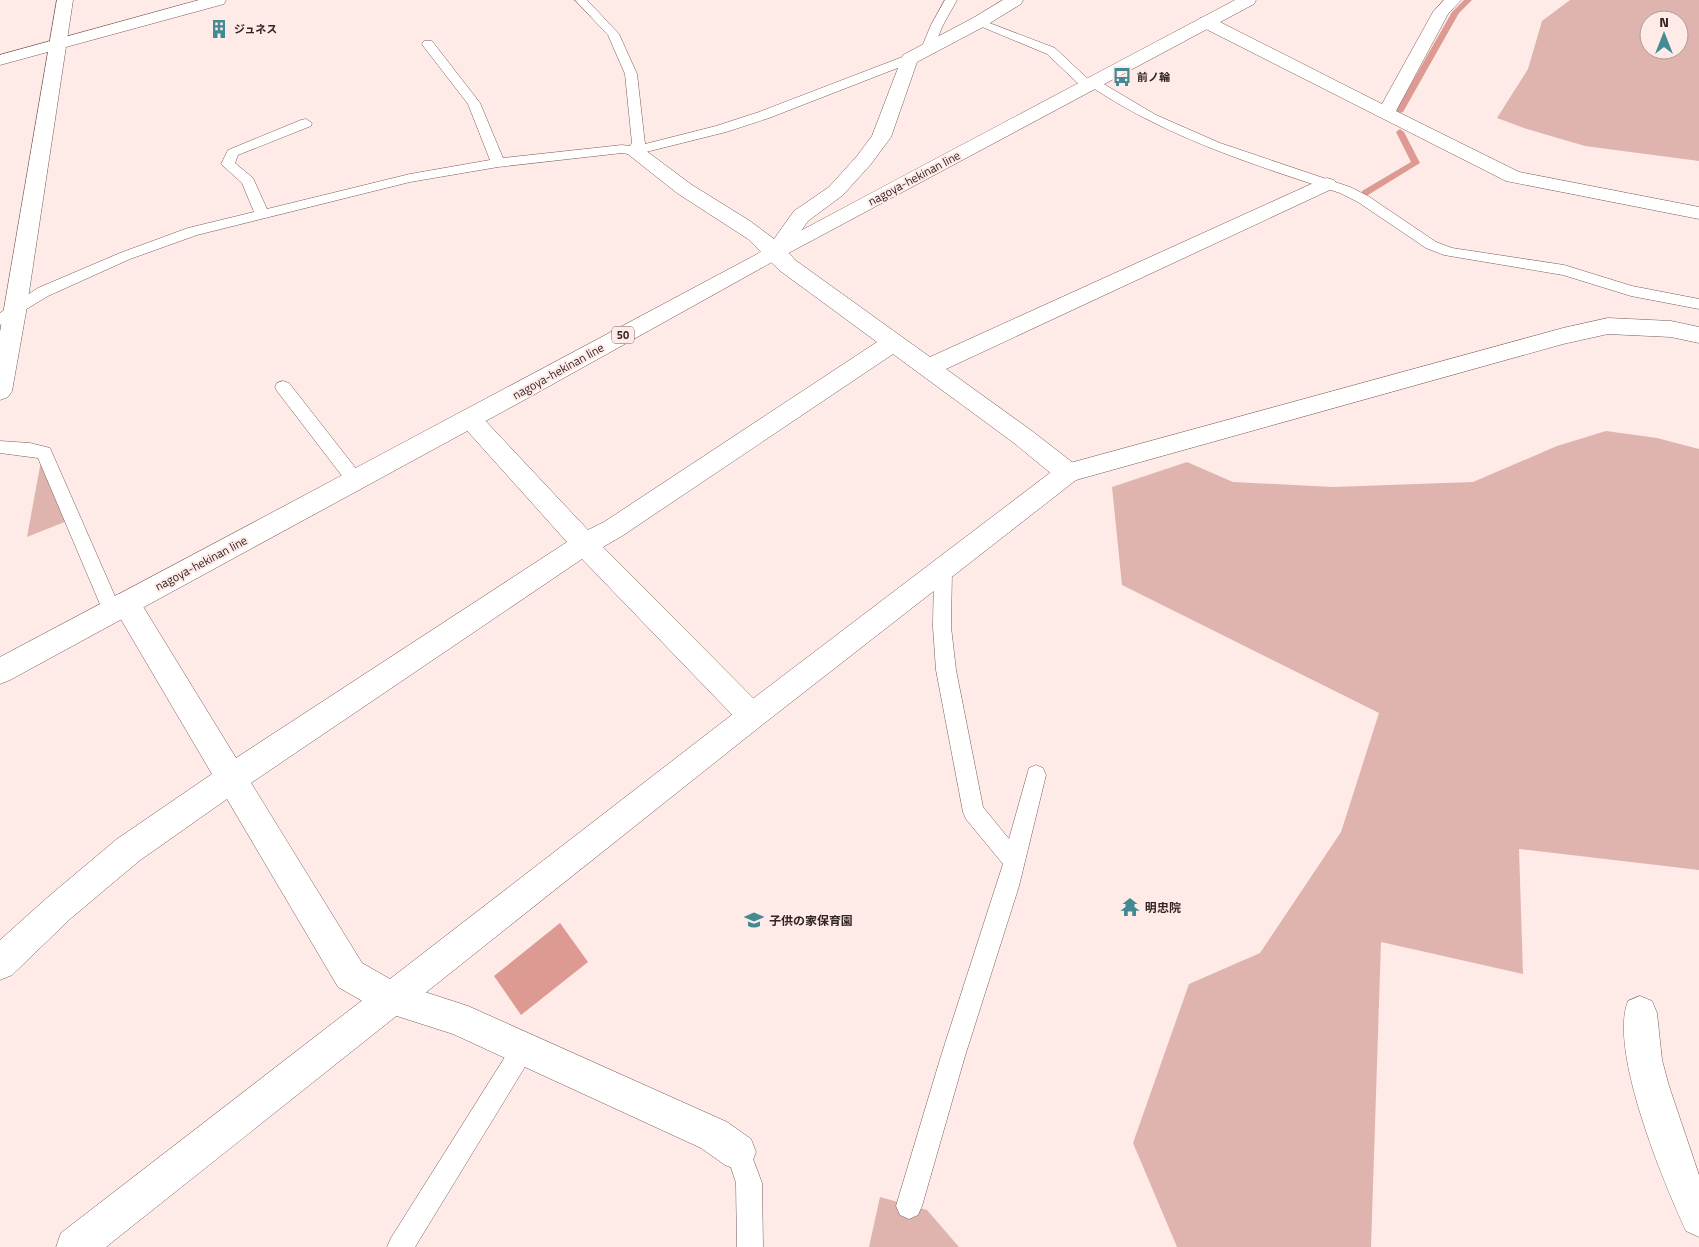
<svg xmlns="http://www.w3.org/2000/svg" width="1699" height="1247" viewBox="0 0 1699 1247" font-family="'Titillium Web','Noto Sans JP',sans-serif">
	<rect width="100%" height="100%" fill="#feeae7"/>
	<path fill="#dfb4af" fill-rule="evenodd" d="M1570,0H1699V161L1585,146L1527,129L1497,118L1528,69L1542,21ZM1649,20H1679V50H1649Z
		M1606,431L1657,438L1699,449V870L1519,849L1523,974L1381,942L1371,1247H1177L1133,1143L1189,984L1260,953L1341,832L1379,713L1122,585L1112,487L1187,462L1233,482L1333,487L1473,482L1557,446Z
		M41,461L67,521L27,537Z
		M880,1197L927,1210L959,1247H869Z"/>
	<path fill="#dd9a93" d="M560,923L588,962L521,1015L494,976Z"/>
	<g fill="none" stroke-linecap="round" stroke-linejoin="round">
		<path fill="#dd9a93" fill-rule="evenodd" d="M1464,0H1472L1459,13L1403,112L1396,114L1395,112L1452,12Z
			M1400,129L1404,132L1420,163L1368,195H1362V191L1411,162L1396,132Z"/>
		<g stroke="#795d59" stroke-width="1">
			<path id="lane" d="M575,0H587L619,34L637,74L645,144L716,126L759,112L905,56H913L915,59L913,62L769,118L726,132L634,155L622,153L498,167L410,182L197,235L130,259L48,296L0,325V313L38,288L120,253L188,228L254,212L242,183L221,164L228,150L301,120L306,119L312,123L311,126L238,155L235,163L253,178L267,209L410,174L490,160L468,104L424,47L422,44L424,41H432L480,103L503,158L622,145L630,146L632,143L625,74L608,35Z
				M945,0H957L943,25L933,49L927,53L923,52L921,49L931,25Z
				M979,19L1055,48L1089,80H1097L1156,115L1220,143L1350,187L1368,196L1436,242L1452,248L1564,265L1632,286L1699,299V309L1631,296L1563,275L1444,255L1426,248L1358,202L1340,193C1254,165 1169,138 1093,88L1084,89L1047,54L975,24L973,22L975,20Z
				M283,381L289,383L361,475L364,480L361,485L355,487L349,485L277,391L275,387L277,383Z
				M0,441L30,443L50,448L121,610L119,616L112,618L105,616L38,458L0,453Z
				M943,562L949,564L952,569L951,627L956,670L983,807L1009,839L1029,768L1036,765L1043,768L1046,775L1019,886L965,1056L922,1206L918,1215L909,1219L900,1215L896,1206L941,1056L1003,864L966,819L963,812L936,670L933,627L934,569L937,564Z
				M523,1037L531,1041L535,1049L531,1057L415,1247H387L391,1238L515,1041Z
				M738,1140L747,1143L762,1183L763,1247H737L736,1183L726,1152L729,1143Z"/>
		</g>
		<g stroke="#795d59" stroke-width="1">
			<path id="street" d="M199,0H226L224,4L0,65V55Z
				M1003,0H1023L1021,4L985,26L917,62L891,137L871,164L843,195L808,221L787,251L795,260L930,357L1320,180L1327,178L1334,180L1337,184L1334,188L946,369L1032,431L1077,466L1080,473L1077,480L1068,483L1059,480L1014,443L893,354L622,536L603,547L762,707L767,716L762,725L752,729L742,725L582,559L251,783L362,963L397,983L468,1006L727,1122L751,1139L756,1152L751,1165L738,1170L725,1165L701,1148L453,1034L378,1010L338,987L227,799L139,861L70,919L12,975L0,980V940L48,897L117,839L212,774L116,611L112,603L116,595L126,592L136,595L236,758L567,542L462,425L458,419L462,413L470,410L478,413L588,530L604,522L877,342L779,270L748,239L677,193L624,151L627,147L634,145L641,147L692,185L750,221L774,239L794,211L829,187L857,156L872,136L903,55L973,18Z
				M1444,0H1461L1448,14L1396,111L1519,172L1699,207V219L1506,181L1200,26L1197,22L1200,18L1206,17L1212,18L1382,104L1433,12Z
				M1640,996L1652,1001L1657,1013L1662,1060L1669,1086L1699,1175V1237L1686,1231C1664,1183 1608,1050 1628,1001Z"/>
		</g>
		<g stroke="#795d59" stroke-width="1">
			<path id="secondary" d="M57,0H73L26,312L12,391L8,397L0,400V332Z
				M1608,318L1671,321L1699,327V343L1671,337L1608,334L1563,344L1076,480L762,725L106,1247H56L61,1233L742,707L1059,466L1563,328Z"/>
		</g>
		<g stroke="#795d59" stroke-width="1">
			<path id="primary" d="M1235,0H1256L1254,4L783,256L526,399L10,680L0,684V657C412,439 823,218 1235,0Z"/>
		</g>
		<use href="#lane" fill="#fff" fill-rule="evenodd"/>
		<use href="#street" fill="#fff" fill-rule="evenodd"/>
		<use href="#secondary" fill="#fff" fill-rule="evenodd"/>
		<use href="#primary" fill="#fff" fill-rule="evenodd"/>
	</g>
	<defs>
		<g id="building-bare" transform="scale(1.5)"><path d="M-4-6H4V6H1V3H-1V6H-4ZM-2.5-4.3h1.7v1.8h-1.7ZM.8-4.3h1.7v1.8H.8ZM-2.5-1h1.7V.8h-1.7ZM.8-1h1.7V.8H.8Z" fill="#438a93" stroke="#feeae7" stroke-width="2.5" paint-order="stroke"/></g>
		<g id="bus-bare" transform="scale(1.5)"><path d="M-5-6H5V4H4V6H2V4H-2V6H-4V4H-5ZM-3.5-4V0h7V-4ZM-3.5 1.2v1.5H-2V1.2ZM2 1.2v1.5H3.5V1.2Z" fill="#438a93" stroke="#feeae7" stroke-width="2.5" paint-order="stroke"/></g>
		<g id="temple-bare" transform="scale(1.5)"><path d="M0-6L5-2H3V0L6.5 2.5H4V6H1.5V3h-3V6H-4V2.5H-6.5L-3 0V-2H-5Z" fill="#438a93" stroke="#feeae7" stroke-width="2.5" paint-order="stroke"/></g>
		<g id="school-bare" transform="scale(1.5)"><path d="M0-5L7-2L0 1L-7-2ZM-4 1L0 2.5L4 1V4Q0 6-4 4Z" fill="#438a93" stroke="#feeae7" stroke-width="2.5" paint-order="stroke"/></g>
	</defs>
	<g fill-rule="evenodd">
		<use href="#building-bare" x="219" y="29"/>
		<use href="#bus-bare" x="1122" y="77"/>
		<use href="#temple-bare" x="1130" y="907"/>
		<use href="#school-bare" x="754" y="920"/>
	</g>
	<g text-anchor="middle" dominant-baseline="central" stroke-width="4" stroke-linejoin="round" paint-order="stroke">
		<g font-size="11" font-weight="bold" fill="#312523" stroke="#feeae7" text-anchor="start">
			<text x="234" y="29">ジュネス</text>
			<text x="1137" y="77">前ノ輪</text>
		</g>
		<rect fill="#feeae7" stroke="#6e605e" stroke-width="1" x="612" y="326.5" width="22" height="17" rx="4"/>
		<g font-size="11" font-weight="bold" fill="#312523">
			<text x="623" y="335">50</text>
		</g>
		<g font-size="12" fill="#312523" stroke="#feeae7">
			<text transform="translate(914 178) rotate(-28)">nagoya-hekinan line</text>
			<text transform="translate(558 371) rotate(-29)">nagoya-hekinan line</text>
			<text transform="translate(201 563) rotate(-28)">nagoya-hekinan line</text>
		</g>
		<g font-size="12" font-weight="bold" fill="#312523" stroke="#feeae7" text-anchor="start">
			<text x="1145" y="907">明忠院</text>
			<text x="769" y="920">子供の家保育園</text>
		</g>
	</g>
	<g transform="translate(1664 35)"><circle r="24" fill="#feeae7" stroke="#ac9b99"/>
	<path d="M0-4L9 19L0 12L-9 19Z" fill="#438a93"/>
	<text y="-8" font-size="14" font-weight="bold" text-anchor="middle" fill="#312523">N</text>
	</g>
</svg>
